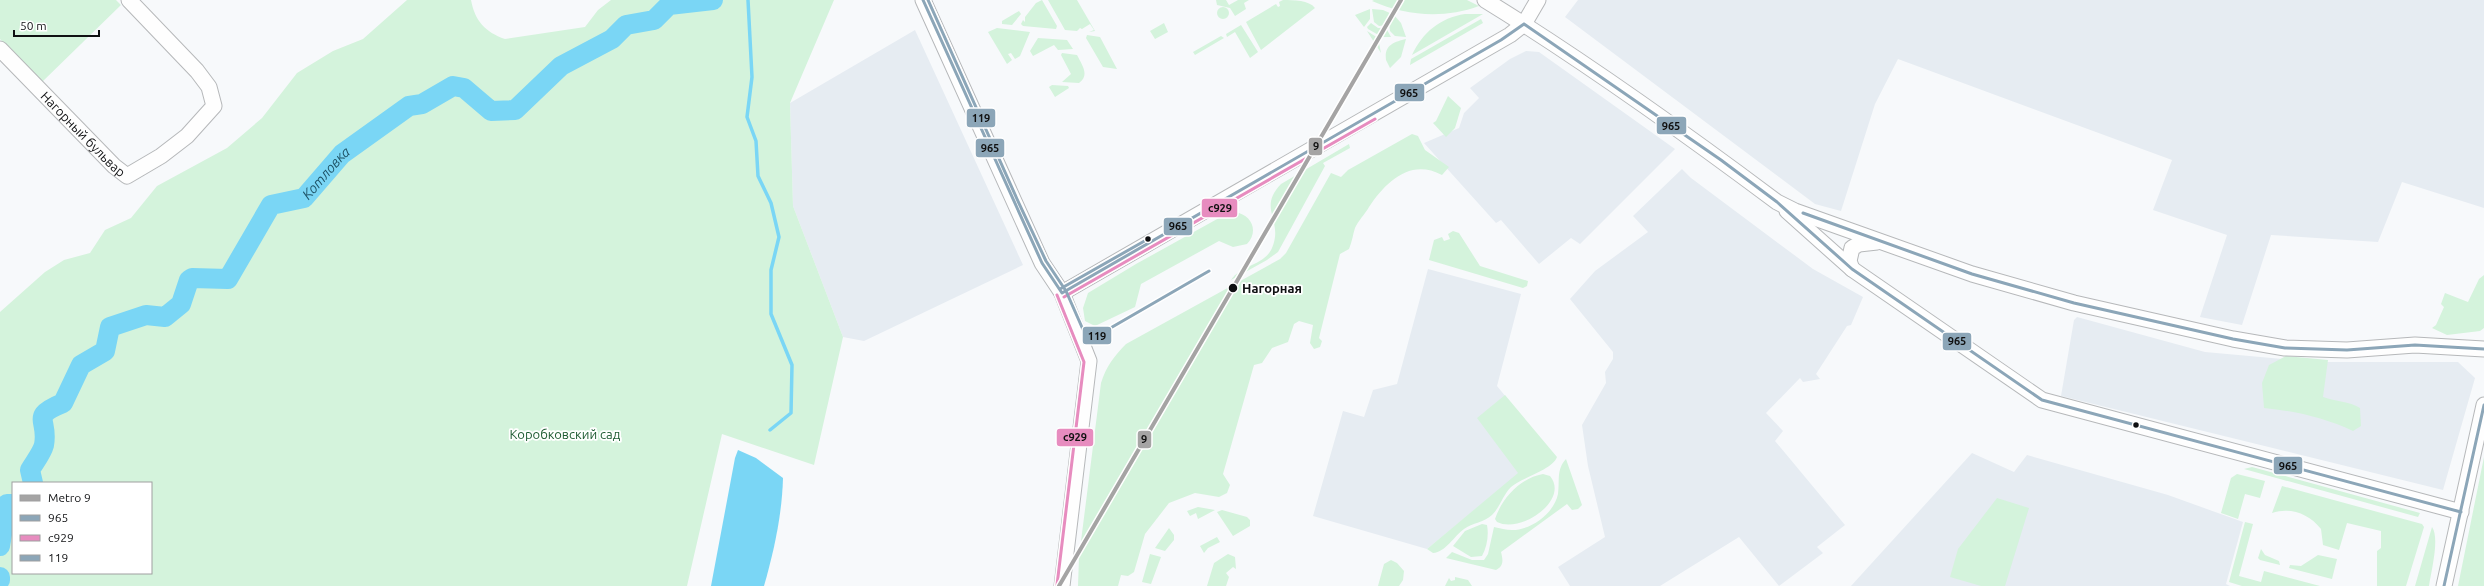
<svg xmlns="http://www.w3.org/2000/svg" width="2484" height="586" viewBox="0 0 2484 586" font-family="Ubuntu,sans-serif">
	<rect width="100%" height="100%" fill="#f7f9fb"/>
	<path fill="#e6ecf2" d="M1578,0H2484V208L2402,182L2378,242L2271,235L2242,325L2200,317L2227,235L2153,210L2172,160L1898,59L1875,104L1841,211L1815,204L1565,17Z
		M915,30L1023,265L864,341L843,337L793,206L790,103Z
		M1526,51L1539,52L1675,149L1580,244L1571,238L1539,264L1501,220L1496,223L1424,143L1459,128L1464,113L1479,98L1470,88L1510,59Z
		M1682,169L1691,178L1813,269L1863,297L1851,325L1847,326L1816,374L1820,379L1803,382L1800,378L1766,413L1783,431L1775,441L1845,525L1817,547L1823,553L1779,586L1739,537L1660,586H1570L1558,567L1605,537L1588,466L1582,425L1606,383L1605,372L1613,359V352L1570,299L1595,271L1648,232L1633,216Z
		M1428,269L1521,294L1497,386L1549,449L1427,549L1313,516L1343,411L1364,417L1373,390L1397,384Z
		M2077,317L2205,352L2317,362H2458L2475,378L2443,490L2061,396L2074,320Z
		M1972,453L2014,472L2027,455L2168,495L2243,522L2226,584L2230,586H1851Z"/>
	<path fill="#d4f3dc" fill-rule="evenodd" d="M0,0H116L121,5L41,83L0,39Z
		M407,0H471C475,21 485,32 505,39L585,27L598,10L611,0H834L790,103L793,206L843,337L814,465L722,434L687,586H0L3,578L0,576V312L45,272L64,260L90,253L105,230L131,218L157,186L227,148L262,118L297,73L333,51L363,39ZM13,483H151V573H13Z
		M1042,0L1057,26L1056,29L1023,26L1021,24L1023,20L1025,22V17L1036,3Z
		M1048,0H1077L1095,31L1089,32L1094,30L1090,24L1082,29L1086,31L1080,28L1077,31L1065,30Z
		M1216,0H1226L1229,5L1238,0H1249L1244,3L1246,9L1235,16L1230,8L1217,5Z
		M1283,0C1294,0 1309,0 1315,8L1261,50L1246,22L1276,4L1278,7L1280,6L1279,2Z
		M1374,0H1467L1479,6C1444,19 1406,16 1372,1Z
		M1217 13a6 6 0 1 1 12 0a6 6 0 1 1-12 0Z
		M1370,9V19L1364,27L1355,15Z
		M1372,9L1383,10L1392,14L1386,25L1379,26L1374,22Z
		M1019,11L1021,14L1012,25L1002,24V21Z
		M1465,14H1483L1412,55C1423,32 1440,18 1465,14Z
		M1394,15L1401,23L1406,37L1395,36L1390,31L1389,24Z
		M1481,19L1483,23L1410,65L1411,59Z
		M1164,23L1168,32L1155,39L1150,31Z
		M1371,23L1378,28H1386L1391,37H1382L1368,29L1367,27Z
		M1241,25L1258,52L1250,58L1235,32L1227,37L1226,34Z
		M997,28L1030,32L1020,56L1015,59L1011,53L1008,54L1012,60L1007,64L988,32Z
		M1367,31L1378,38L1381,53Z
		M1087,35L1100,37L1117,69L1103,67L1086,38Z
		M1221,36L1224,38L1195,55L1193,52Z
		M1038,38L1067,40L1073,49L1058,50L1054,45L1033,56L1030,51Z
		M1406,39L1401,57L1390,68L1386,60C1384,45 1394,42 1406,39Z
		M1062,53L1077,55C1082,65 1090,75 1079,83L1062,82L1071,74L1061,55Z
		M1052,85L1068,86L1069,88L1055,97L1049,87Z
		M1448,96L1461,108L1455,128L1446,137L1433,123L1436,121Z
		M1412,134L1418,136L1425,150L1449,167L1442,175C1410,158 1386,182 1369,207C1365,214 1358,221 1355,228C1353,234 1352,242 1349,249L1340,254L1319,338L1322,341L1320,347L1314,349L1310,343L1313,325L1299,321L1294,324L1288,342L1272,348L1262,363L1254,365L1223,474L1230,485L1227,493L1219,497L1195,493L1169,503L1145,534L1134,572L1128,576L1121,575L1118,586H1078L1079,557L1101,383C1106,367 1114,356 1126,344L1280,259L1286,253L1331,173L1341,177L1348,170Z
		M1349,144L1350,148L1323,163L1325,166L1278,252L1267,260L1231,280C1241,265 1265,265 1272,248C1284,220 1257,209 1281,184Z
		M1235,212C1252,215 1259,231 1247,244L1233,247L1219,241L1141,284L1135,307L1095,326L1085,321L1083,308L1088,293L1136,264L1228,213Z
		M1453,231L1459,233L1480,266L1528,281L1527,286L1523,288L1429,260L1434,240L1442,237L1444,241L1450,239L1448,234Z
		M2484,275V328L2480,331L2447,335L2432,328L2436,325L2444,307L2441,304L2445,293L2468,302L2479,279Z
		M2286,356L2328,360L2323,397C2336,402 2349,401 2360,408L2361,426L2353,431C2325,418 2295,411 2264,408L2262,383L2269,365Z
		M1505,395L1557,457C1552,470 1523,477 1511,487C1503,495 1500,507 1492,515C1485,522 1472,523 1464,529C1454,536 1446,552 1433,553L1427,549L1518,473L1477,418Z
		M2484,457V586H2458Z
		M1566,459L1582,505L1578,509L1572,510L1567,504L1501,552C1503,560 1504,566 1496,570L1446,558L1452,552L1472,560H1484L1488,554L1494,527C1500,528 1506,530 1512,530C1532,530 1554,513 1558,494C1560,480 1556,470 1566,459Z
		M2252,467L2420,513L2418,517L2244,469Z
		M1543,474L1550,476C1570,500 1521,534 1497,522L1495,519C1502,498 1520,478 1543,474Z
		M2237,474L2265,481L2260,498L2245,494L2238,519L2221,513L2231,478Z
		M2282,486L2422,524L2424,527L2406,586H2377V551L2381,548V531L2347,523L2339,550L2323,545L2321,529C2309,514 2291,507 2272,513Z
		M1997,498L2029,508L2005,586H1981L1950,577L1958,549Z
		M1198,507L1215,510L1198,519L1196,513L1190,516L1187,511Z
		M1222,510L1247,517L1250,520V526L1233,536L1217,512Z
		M2245,522L2253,524L2239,576L2261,582L2264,571L2320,586H2242L2229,582Z
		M1482,524L1487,525C1489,535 1487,547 1482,556L1471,557L1453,546L1465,531Z
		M2432,527C2440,538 2431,572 2429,586H2415Z
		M1169,528L1174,535V540L1165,551L1155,548Z
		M1217,537L1220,542L1208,548L1204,553L1200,546Z
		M2261,549L2265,555L2279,561L2280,565L2260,560L2258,558Z
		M1150,554L1161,557L1151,584L1142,582Z
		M1228,554L1235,557L1236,569L1233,567L1226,573L1229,577L1226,586H1207L1214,563Z
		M2318,555L2337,559L2332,579L2289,568L2290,565L2301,566Z
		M1391,560L1397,563L1404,571L1403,580L1399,586H1378L1384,564Z
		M1455,577L1468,580L1472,586H1445L1449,578L1451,581L1455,580Z"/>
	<path fill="#7ad6f5" d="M738,450L756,458L783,478C782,515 774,551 764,586H711L735,458Z"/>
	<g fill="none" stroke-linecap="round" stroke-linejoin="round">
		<path stroke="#7ad6f5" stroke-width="3.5" d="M748,0L752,77L747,117L756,141L758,176L771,203L779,237L771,270V314L792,365L791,413L770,430"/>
		<g stroke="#7ad6f5" stroke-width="20">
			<path id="s1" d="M33,483L30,470C34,463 42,453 44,445C49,419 29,417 63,403L81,365L105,351L110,327L146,315L165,317L181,304L189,280L192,278L228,279L271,205L304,198L342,154L409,106L422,104L453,86L464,88L491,111L515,110L561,66L612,39L626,25L654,20L669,5L713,0"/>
			<path d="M0,546L4,522L1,510L7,504H13"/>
			<path d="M0,577V580"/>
		</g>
		<g stroke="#b6b8ba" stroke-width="17">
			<g id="minor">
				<path d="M923,0L1042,263L1062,293L1089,361L1062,586"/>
				<path d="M1485,0C1586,62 1682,131 1777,202L1795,211L1972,274L2074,303L2233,339L2285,348L2347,350L2415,345L2484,349"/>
				<path id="s2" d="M0,49L114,166L127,176L161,156L187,136L214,106L209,87L197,71L129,0"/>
				<path d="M1787,211L1852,269L2042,400L2461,512"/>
				<path d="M1852,269L1849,261L1852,248L1859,244L1877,242"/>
				<path d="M1062,293L1510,35L1524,24L1538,0"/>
				<path d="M2444,586L2484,405"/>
			</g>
		</g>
		<use href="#minor" stroke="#fefefe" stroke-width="15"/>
		<g stroke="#fff" stroke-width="6">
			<path id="bus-1" d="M923,0L1042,263L1062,293
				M1524,24L1721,160L1777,202L1852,269L2042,400L2461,512
				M1803,213L1972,274L2074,303L2233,339L2285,348L2347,350L2415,345L2484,349
				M1062,293L1501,40L1524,24
				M2444,586L2484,405"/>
		</g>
		<g stroke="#fff" stroke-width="6">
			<path id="bus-2" d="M1064,297L1375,119
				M1057,585L1084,362L1057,295"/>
		</g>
		<g stroke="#fff" stroke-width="6">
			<path id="bus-3" d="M928,0L1017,199L1046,261L1066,291L1088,341L1209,271
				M1060,289L1148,239"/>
		</g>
		<use href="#bus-1" stroke="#8ca6b8" stroke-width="3"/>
		<use href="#bus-2" stroke="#e78cbf" stroke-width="3"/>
		<use href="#bus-3" stroke="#8ca6b8" stroke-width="3"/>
		<g stroke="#fff" stroke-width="7">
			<path id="metro-1" d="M1059,586L1401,0"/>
		</g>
		<use href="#metro-1" stroke="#a5a4a4" stroke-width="4"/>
	</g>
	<g fill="#0f1012" stroke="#fff" stroke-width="1.5">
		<circle cx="1148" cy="239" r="3.5"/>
		<circle cx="1233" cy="288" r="5"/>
		<circle cx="2136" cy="425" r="3.5"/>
	</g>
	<g text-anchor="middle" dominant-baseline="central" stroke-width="3.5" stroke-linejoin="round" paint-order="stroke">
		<g font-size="13" fill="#0f1012" stroke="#fff">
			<text stroke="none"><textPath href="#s2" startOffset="119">Нагорный бульвар</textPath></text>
		</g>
		<g font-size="13" font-weight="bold" fill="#0f1012" stroke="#fff" text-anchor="start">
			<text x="1242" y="288">Нагорная</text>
		</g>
		<g font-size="13" fill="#1d5b31" stroke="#fff">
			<text x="565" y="434">Коробковский сад</text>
		</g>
		<g font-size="14" font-style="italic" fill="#1f5366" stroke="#fff">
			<text stroke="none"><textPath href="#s1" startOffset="485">Котловка</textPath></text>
		</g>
	</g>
	<g stroke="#fff" stroke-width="1.5">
		<rect x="1394" y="83" width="31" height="19" rx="4" fill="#8ca6b8"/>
		<rect x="966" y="108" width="30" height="20" rx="4" fill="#8ca6b8"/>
		<rect x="1656" y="116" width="31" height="19" rx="4" fill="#8ca6b8"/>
		<rect x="1308" y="137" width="15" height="19" rx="4" fill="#a5a4a4"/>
		<rect x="975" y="138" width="30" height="20" rx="4" fill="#8ca6b8"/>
		<rect x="1201" y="198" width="37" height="20" rx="4" fill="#e78cbf"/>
		<rect x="1163" y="217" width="30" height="19" rx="4" fill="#8ca6b8"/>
		<rect x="1082" y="326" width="30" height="19" rx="4" fill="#8ca6b8"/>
		<rect x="1942" y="332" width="30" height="19" rx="4" fill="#8ca6b8"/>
		<rect x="1056" y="428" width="38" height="19" rx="4" fill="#e78cbf"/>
		<rect x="1137" y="430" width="15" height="19" rx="4" fill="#a5a4a4"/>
		<rect x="2273" y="456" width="30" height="19" rx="4" fill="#8ca6b8"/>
	</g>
	<g font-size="11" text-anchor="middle" font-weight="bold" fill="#111">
		<text x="1409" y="97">965</text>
		<text x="981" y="122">119</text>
		<text x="1671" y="130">965</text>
		<text x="1316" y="150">9</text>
		<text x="990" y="152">965</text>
		<text x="1220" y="212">с929</text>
		<text x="1178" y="230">965</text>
		<text x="1097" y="340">119</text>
		<text x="1957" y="345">965</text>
		<text x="1075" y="441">с929</text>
		<text x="1144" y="443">9</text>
		<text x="2288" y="470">965</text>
	</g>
	<rect x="12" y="482" width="140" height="92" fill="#ffffff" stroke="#9f9fa0"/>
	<rect x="20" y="495" width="20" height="6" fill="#a5a4a4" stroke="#9f9fa0"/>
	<text x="48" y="502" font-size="12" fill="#0f1012">Metro 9</text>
	<rect x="20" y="515" width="20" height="6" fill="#8ca6b8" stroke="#9f9fa0"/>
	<text x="48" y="522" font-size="12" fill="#0f1012">965</text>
	<rect x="20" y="535" width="20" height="6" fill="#e78cbf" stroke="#9f9fa0"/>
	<text x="48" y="542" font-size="12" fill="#0f1012">с929</text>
	<rect x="20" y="555" width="20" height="6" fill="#8ca6b8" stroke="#9f9fa0"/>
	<text x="48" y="562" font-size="12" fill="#0f1012">119</text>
	<path d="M14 30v6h85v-6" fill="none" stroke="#0f1012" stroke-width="2"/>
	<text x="20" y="30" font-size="12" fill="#0f1012" stroke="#ffffff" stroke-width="3" paint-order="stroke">50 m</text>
</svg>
